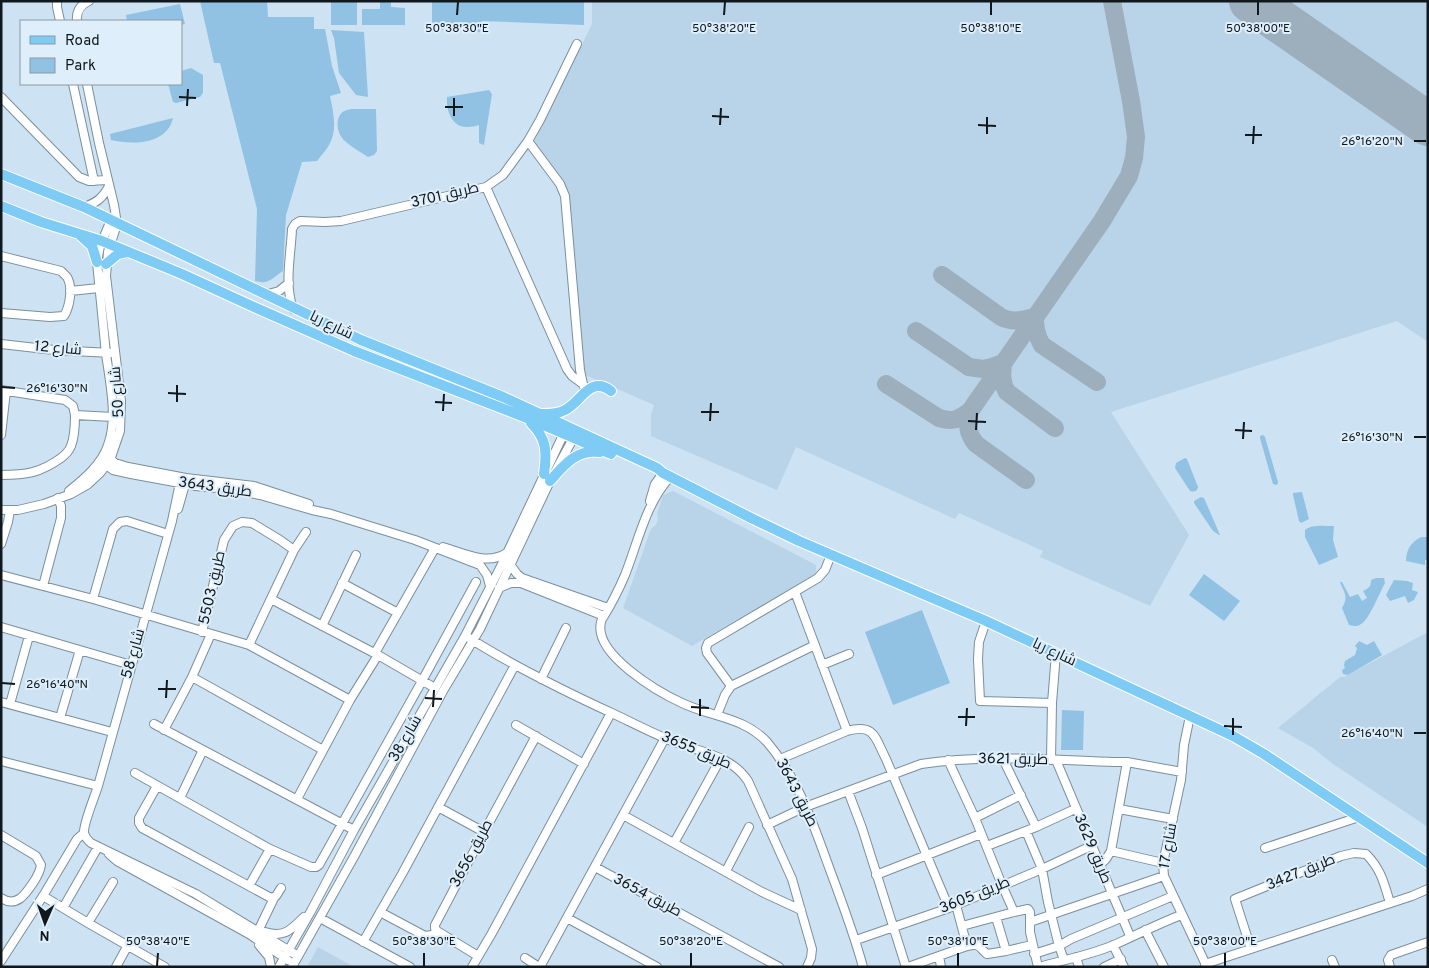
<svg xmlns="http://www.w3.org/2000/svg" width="1429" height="968" viewBox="0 0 1429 968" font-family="Overpass,Cairo,sans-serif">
	<rect width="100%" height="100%" fill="#cde2f2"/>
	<path fill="#b9d4e8" d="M592,1H1428V342L1397,321L1111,412L1189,535L1150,606L1040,557L1043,551L959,513L955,519L796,447L777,490L651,436V415L654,405L583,374L568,190L534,142L592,24Z
		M673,491L816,565V574L692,646L623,608L651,529L656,525L658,519L657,514L663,495Z
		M1428,632V827L1333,764L1313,748L1278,728L1340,677H1344Z
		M318,947L354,967H307Z"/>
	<path fill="#91c2e3" d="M200,1H267L268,17H314V29H325L332,66L341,93L330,96C333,111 338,130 329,145C326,150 321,156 317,161L302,162L286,215L283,271C272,278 269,285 255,281L257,209L220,63H214Z
		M331,1H357V25H331Z
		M380,1H391V7L405,8V25H362V9H380Z
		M432,1H584V25L482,21L480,32L432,29Z
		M180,4L185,24L181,25V21H127L126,15Z
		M331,30L364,32L368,97L356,95L339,73L334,38Z
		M191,68L203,75V93L200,97L176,103L173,102L168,84H181V71Z
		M489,90L492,94L484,145L479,143V125C476,126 471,127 467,127C452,127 446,111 447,97Z
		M351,109H376L377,151L374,155L368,157C362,153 350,146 345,141C338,135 335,123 340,115C342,111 347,110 351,109Z
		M173,118C167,145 132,145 111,140L110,134Z
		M1263,435L1265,437L1278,482L1277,485L1273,484L1260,438V436Z
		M1185,458L1187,459L1198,487C1197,492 1193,492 1190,491L1175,468L1176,463Z
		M1302,492L1309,519L1301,523L1299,521L1293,495V493Z
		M1201,497L1204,498L1220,535H1219L1213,531L1194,503V501Z
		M1334,526L1333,540L1338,557L1319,565L1305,537V530C1312,524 1324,526 1334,526Z
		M1421,537H1428V560H1425V565L1406,561C1406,550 1411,542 1421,537Z
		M1204,574L1240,601L1224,621L1189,595Z
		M1376,578H1384L1385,583C1380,592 1369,620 1361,624C1357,627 1354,626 1349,625L1342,608C1349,596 1344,593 1340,582H1342L1350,597L1358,594L1362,601L1367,598L1363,591C1369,588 1371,587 1371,580Z
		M1394,580L1407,581L1413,583L1412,590L1418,592L1414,600L1408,603L1405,596L1390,601L1386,595Z
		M922,610L950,683L893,705L865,632Z
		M1359,641L1367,645L1374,641L1382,655L1348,675L1343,674L1342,670L1345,668L1344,665L1345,661L1355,655L1357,648L1355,646Z
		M1062,710L1084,711L1083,750H1061Z"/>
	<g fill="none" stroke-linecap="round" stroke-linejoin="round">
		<path stroke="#9daebc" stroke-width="18" d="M1406,109L1428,120
			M942,275L1001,317C1013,323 1022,320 1034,317
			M1035,316C1035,327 1036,335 1042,345L1097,382
			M916,331L969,367L983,369L992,367L1003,363C1002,374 1001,382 1007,392L1055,428
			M886,384L939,418C953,422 958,420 970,411
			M1026,480L976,444C967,433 967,425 970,411L1102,221L1129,176L1134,158L1136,137L1131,101L1112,1"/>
		<path stroke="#9daebc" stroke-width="44" d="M1251,1L1428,124"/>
		<g stroke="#7b8f9d" stroke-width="10">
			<path id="minor" d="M57,1V7L60,21
				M77,21C76,11 80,5 89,1
				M73,84L94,181
				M1,97L79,177L89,181L107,180
				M528,141L560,184L565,196L580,370L583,384L586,391
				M486,187L567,369L572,376L583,384
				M84,207C96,203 103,198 109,186
				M1,256L61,271C63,273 65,275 67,277C73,287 70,306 64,316L50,317L1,313
				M70,291L99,288
				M265,295L279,291L289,283
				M293,309C284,284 291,254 292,229L295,224L300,221L325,222L341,221L486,187L503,175L528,141L540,120L577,44
				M1,344L54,350L111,353
				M1,390L65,400L73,406L75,415
				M1,435L6,391
				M108,457L115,463L128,467L186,478L254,486L309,504
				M100,461L113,470L131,474L196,486L227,489L260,495L312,510L331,514L415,540L480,565L487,575L490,586
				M1,475C26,475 40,473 61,458C65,455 69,451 71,446C75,436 75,425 75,415L113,417
				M670,477C646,503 638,542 625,575C619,589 612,603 604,616C602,619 602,618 601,622C593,654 658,692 682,703C711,717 744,717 767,742C798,778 814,826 830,870C842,902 854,934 863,967
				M181,478L172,521L98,786C95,796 83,824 84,833C85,838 88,840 91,843L196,894L298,956
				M69,491C84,479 102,464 108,445C118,418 110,382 106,354C103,323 100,293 97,262L100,246L111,220
				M650,501L655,484L663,473
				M178,509L186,481
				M1,510H18L44,504L71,494L87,485L100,473L110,460L120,431L121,401L106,276L108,252L117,224L114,205L99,143L87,84
				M1,544L8,522L10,510
				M443,547C464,553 486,566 507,553
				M510,564L517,574L522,578L608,608
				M1,575L93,599L249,645L350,700
				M342,583L398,613
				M43,586L61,518V506L58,498
				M499,588L511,583H521L604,616
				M795,592L847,731
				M93,599L113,529L120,522L127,521L168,534
				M271,599L378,655L435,688
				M986,621L979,642L978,659L980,701L1052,703
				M322,626L356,555
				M1,627L131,665
				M202,632L224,540L233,526L242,522L252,523L280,540L294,550
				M469,638C515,667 564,691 614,714C633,723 652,733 672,741C699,752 731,755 748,781L792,879L812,949L811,958L807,967
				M249,645L294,550L306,532
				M375,653L435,548
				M822,665L849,654
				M192,677L323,750
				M541,679L566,628
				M731,686L707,653L706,648L708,643L818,578L825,570L831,555
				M1,702L112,732
				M10,704L29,636
				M717,715L725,695L731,686L815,645
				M1190,716L1184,745L1181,780L1163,863L1164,876L1207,967
				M60,718L80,650
				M154,724L354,830
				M516,725L584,764
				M164,730L192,677L211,634
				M780,759L847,731C875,723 875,738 886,759L949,908
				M1003,759L1036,827
				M948,760L975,818L1002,885L1014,912
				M1051,760L1052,703L1056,653
				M1056,760L1130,936
				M1,761L98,786
				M135,773L270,849L311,867H316L319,865L422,681L476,582
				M157,786L139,818V823L142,828L271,898L276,896L281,888
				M848,791L862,828L906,967
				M180,798L203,750
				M297,799L350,700L378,655
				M438,807L484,832
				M1119,809L1173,819
				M623,815L762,892L801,910
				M975,818L1021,795
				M767,825L805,807L921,764C982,754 1052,760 1114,762H1127L1182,772
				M1026,831L1042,869L1048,902L1059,946L1064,960
				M1,835L36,856L41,865C40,872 37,877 33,883C25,895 16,908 1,898
				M674,843L721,758
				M987,846L1036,827L1075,809
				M1265,848L1359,817
				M1111,851L1163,863
				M109,854L117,861L249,934L288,960
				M1099,866L1106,859L1111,851L1127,762
				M595,867L779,967
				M726,871L749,827
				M876,875L981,834
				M249,886L270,849
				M43,896L88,923L165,967
				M956,905L967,946C981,943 978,947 987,954L1006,951L1032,945
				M63,908L98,847
				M380,912L425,936L432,935L437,931
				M996,917L1006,951
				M320,918L410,967
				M567,918L657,967
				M1030,922L1164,876
				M88,923L113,882
				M962,926L1014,912L1028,909L1030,912V932L1038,967
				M259,929L274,898
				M1145,930L1164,967
				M265,932C284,938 291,930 304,917
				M856,940L949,908L1042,869L1091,846
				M363,942L402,874L515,665
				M259,945L269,957L271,967
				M1113,945L1124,967
				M1251,949L1235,899L1341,856L1354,853L1366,854C1381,869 1384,883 1390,903
				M1034,954L1059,946L1071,939L1173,896
				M478,956L437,931L435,928V925L484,832L536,736
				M939,956L941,967
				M1076,957L1079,967
				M525,958L539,967
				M1332,960L1335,967
				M1,961L43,896L77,839L84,833
				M1205,964L1412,896L1428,889
				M116,967L128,945
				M279,967L311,911L354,830L465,636L501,566L565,431
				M292,967L355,855L443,691L480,629L550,481L575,435
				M472,967L492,933L611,713
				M540,967L665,738
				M908,967L967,946
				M1039,967C1064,960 1090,955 1114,945C1136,935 1158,924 1181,915
				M1104,967L1121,959
				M1390,967L1388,960L1391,955L1428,942"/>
		</g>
		<g stroke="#fff" stroke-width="12">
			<path id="major" d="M1,174L84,207L361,340L503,397L657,468L663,473L751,518L799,541L986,621L1233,736L1264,754L1428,863
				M1,206L41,222L102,241L182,274L254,307L354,351L527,418L611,454
				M81,236L92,246L97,262
				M106,264L118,254L127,252
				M542,414C550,414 558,414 565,410C581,402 590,375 611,391
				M531,423C547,439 547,452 544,474
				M550,481C564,465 576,449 600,452"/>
		</g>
		<use href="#minor" stroke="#fff" stroke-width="8"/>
		<use href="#major" stroke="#7eccf6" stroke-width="10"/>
	</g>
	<path fill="none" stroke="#10181d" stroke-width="2" d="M457,15L458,2M724,15L725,2M991,15V2M1258,15V2M179,97L196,98M187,106L188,89M445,107H463M454,116V98M712,116L729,117M720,125L721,108M978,125L996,126M987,134V117M1245,135H1262M1414,141H1426M1253,144L1254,126M2,387L15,388M168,393L186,394M177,402V385M435,402L452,403M443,411L444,394M701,412H719M710,421L711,403M968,421L986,422M976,430L977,413M1235,430L1252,431M1414,437H1426M1243,439L1244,422M2,683L15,684M158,689H176M166,698L167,680M425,698L442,699M433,707L434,690M691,707L709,708M700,716V699M958,717H975M966,726L967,708M1224,726L1242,727M1414,733H1426M1233,735V718M157,966L158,953M424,966V953M691,966V953M958,966V953M1225,966V953"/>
	<g text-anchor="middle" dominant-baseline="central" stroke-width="4" stroke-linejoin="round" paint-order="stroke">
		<g font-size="15" fill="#10181d" stroke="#deeffb">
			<text transform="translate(445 196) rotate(-13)">طريق 3701</text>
			<text transform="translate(331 326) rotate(26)">شارع ريا</text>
			<text transform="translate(58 349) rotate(5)">شارع 12</text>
			<text transform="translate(118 392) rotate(-94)">شارع 50</text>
			<text transform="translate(215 488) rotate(8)">طريق 3643</text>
			<text transform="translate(213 588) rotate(-77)">طريق 5503</text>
			<text transform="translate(1054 653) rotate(25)">شارع ريا</text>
			<text transform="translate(134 654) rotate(-74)">شارع 58</text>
			<text transform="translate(406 739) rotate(-60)">شارع 38</text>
			<text transform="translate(696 751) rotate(23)">طريق 3655</text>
			<text transform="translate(1013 760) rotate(1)">طريق 3621</text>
			<text transform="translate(796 793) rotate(63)">طريق 3643</text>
			<text transform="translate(1169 846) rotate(-80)">شارع 17</text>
			<text transform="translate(1092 849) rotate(67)">طريق 3629</text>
			<text transform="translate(472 854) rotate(-62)">طريق 3656</text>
			<text transform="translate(1301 873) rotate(-22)">طريق 3427</text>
			<text transform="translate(647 896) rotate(28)">طريق 3654</text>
			<text transform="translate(975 896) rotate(-22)">طريق 3605</text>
		</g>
	</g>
	<g font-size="12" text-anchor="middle" fill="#10181d" stroke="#deeffb" stroke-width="4" stroke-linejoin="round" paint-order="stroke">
		<text x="457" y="32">50°38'30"E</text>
		<text x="724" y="32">50°38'20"E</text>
		<text x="991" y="32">50°38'10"E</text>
		<text x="1258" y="32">50°38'00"E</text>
		<text x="1372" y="145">26°16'20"N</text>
		<text x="57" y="392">26°16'30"N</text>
		<text x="1372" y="441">26°16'30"N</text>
		<text x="57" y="688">26°16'40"N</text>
		<text x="1372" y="737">26°16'40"N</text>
		<text x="158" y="945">50°38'40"E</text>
		<text x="424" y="945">50°38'30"E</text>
		<text x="691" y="945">50°38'20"E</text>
		<text x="958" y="945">50°38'10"E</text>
		<text x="1225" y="945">50°38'00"E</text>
	</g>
	<rect width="1429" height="968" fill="none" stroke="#10181d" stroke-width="5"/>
	<rect x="20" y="20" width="162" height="65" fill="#deeffb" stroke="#8c99a2"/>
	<rect x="30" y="36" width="25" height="8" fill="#7eccf6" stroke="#8c99a2"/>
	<text x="65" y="45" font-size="15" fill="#10181d">Road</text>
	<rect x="30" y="58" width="25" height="15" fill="#91c2e3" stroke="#8c99a2"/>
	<text x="65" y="70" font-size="15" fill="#10181d">Park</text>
	<g transform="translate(45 923) rotate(182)" stroke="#deeffb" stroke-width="4" paint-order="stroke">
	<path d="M0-4L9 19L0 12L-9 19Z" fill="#10181d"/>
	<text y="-8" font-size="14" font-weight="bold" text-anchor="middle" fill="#10181d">N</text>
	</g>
</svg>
